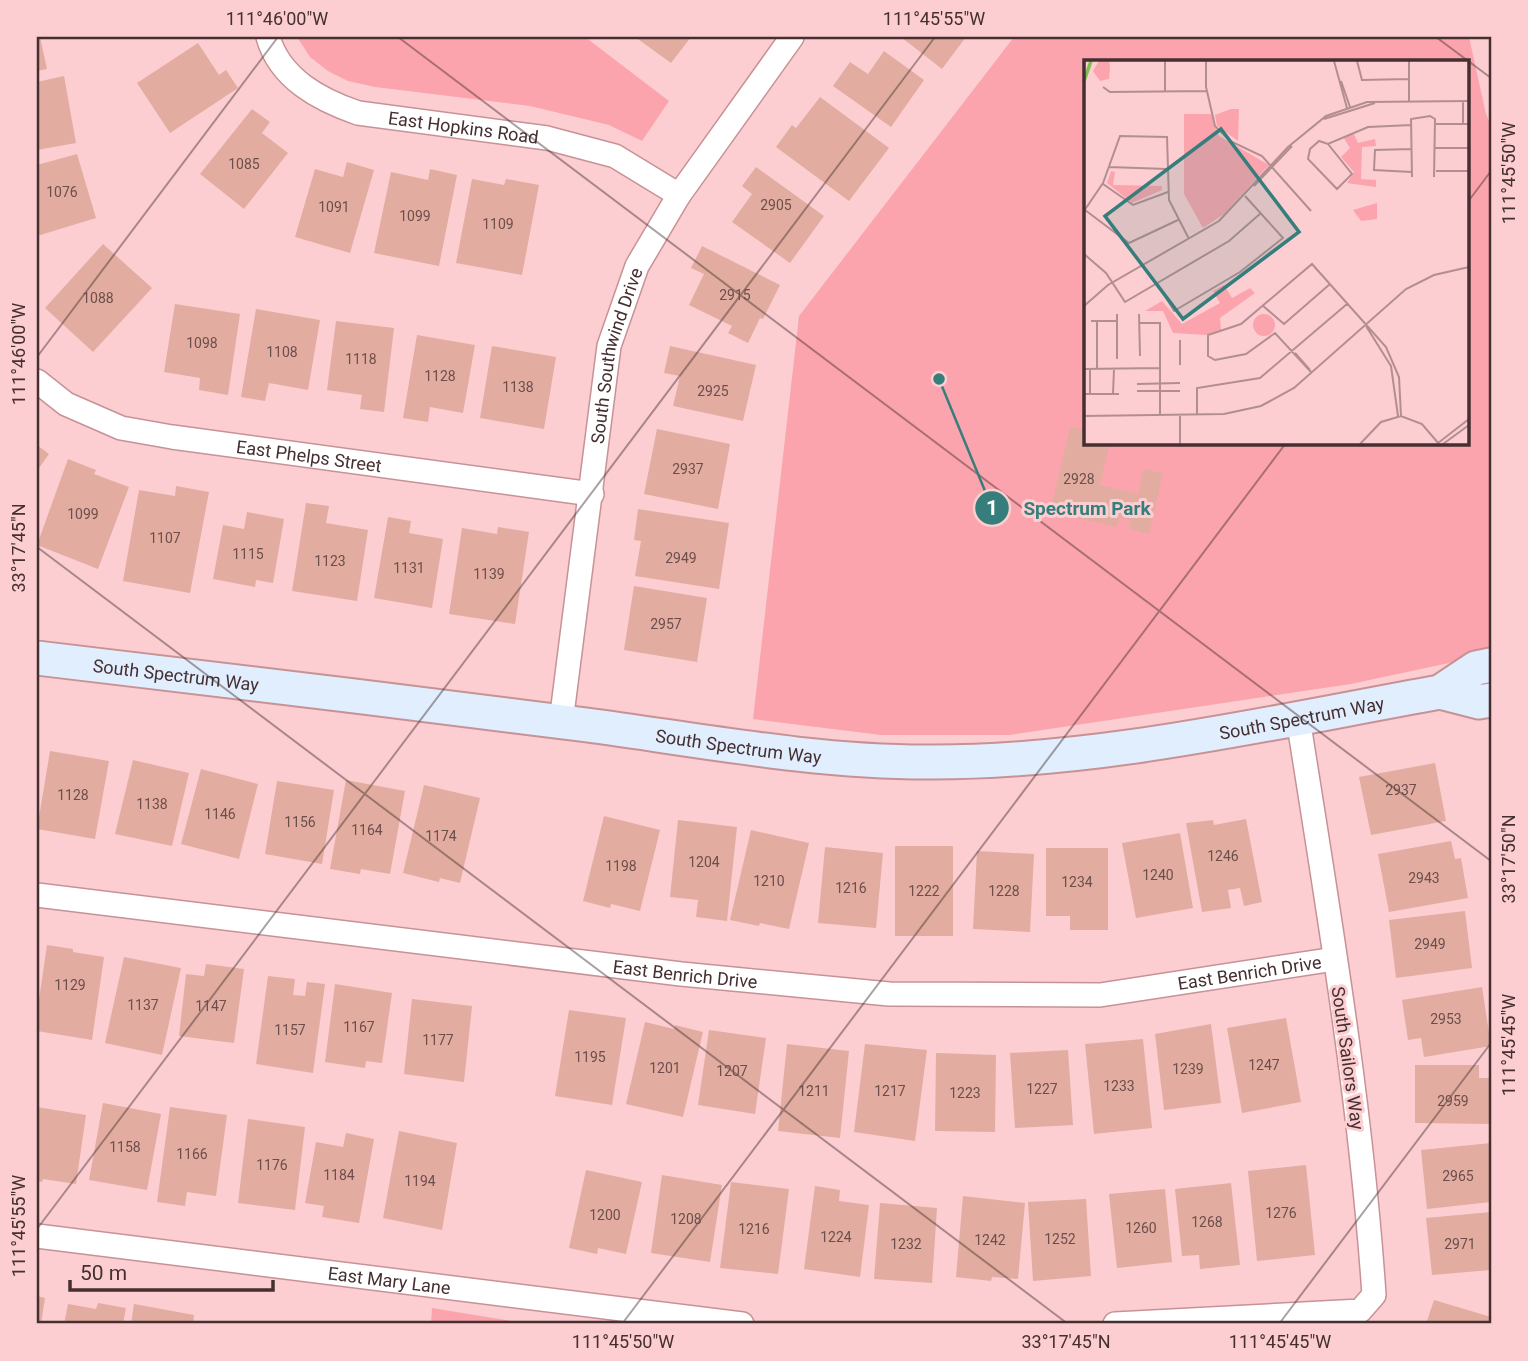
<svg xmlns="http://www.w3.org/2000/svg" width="1528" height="1361" viewBox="0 0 1528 1361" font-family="Roboto,sans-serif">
	<rect width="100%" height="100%" fill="#fcced1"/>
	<path fill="#fba4ad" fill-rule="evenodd" d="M297,37H585L669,101L642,141L609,125L530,106L375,87L348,81L328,71L310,57Z
		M1014,37H1469L1486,114L1491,125V654L1351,684L1010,735H881L753,719L799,316ZM1085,61H1467V443H1085Z
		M432,1308L529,1324H431Z"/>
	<path fill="#e2ada0" d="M37,37H40L47,69L37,71Z
		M635,37H691L671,63Z
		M901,37H966L942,69Z
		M198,43L219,75L226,70L238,88L170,133L137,83Z
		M884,51L924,80L891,127L833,86L850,62L868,74Z
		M64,76L76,143L37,150V82Z
		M820,97L889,148L849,201L776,147L792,125L796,128Z
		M252,109L270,122L262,133L288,153L244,209L200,174Z
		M77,154L96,218L37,236V165Z
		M347,162L374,170L350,253L295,237L315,169L343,177Z
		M756,167L824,216L790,263L732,222L752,194L742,186Z
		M430,169L457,175L439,266L374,253L391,172L428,180Z
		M472,179L504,185L506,179L539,185L522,275L456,263Z
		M103,244L152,288L93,352L45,308Z
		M702,246L780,285L763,319L760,318L748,343L728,333L732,326L689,305L704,274L691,268Z
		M175,304L240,314L228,395L199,390L200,378L164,372Z
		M256,309L320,320L308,390L269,383L265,401L241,397Z
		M336,321L394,328L384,412L360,409L362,395L327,390Z
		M417,335L475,345L463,413L430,407L428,422L403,418Z
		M492,346L556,357L544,429L480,418Z
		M670,346L756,365L743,421L673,406L680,376L664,373Z
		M1070,427L1085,430V443H1110L1100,485L1138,494L1144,469L1163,473L1149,534L1129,529L1131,521L1125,519L1119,518L1117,527L1050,512Z
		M657,429L730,444L718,509L644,494Z
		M37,445L49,454L37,471Z
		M68,459L96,470L94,474L129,487L98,569L37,545Z
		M176,486L209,492L190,593L123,581L139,490L175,496Z
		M306,503L329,506L326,523L368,530L357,601L292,591Z
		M638,509L729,523L719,589L635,576L641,541L634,540Z
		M247,512L284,519L273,583L256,580L255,587L213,579L223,525L244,529Z
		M388,517L411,521L409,533L443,539L432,608L374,598Z
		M498,527L529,532L515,624L449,614L462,528L497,534Z
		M634,586L707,598L697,662L624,650Z
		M50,751L109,761L95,839L37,829Z
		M133,760L189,773L172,846L115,834Z
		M1435,763L1446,821L1371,835L1359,777Z
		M201,769L258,784L239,859L181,844Z
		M346,780L405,791L390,874L361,869L360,874L330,869Z
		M277,781L334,790L322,864L265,854Z
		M424,785L480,798L460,883L440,878L439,882L403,873Z
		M604,816L660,830L640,911L611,904L610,908L583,901Z
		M1246,819L1262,902L1244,906L1240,888L1228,890L1231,908L1202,912L1186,823L1213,820L1214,825Z
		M678,820L737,827L727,921L696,917L698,900L670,897Z
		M751,830L809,843L789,929L760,923L759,926L730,920Z
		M1180,833L1193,908L1136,918L1122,843Z
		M1451,841L1455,859L1461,858L1468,898L1389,912L1378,854Z
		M895,846H953V936H895Z
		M825,847L883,853L876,928L818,923Z
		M1046,848H1108V930H1070V916H1046Z
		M977,851L1034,854L1030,932L973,929Z
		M1465,911L1472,968L1396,978L1389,920Z
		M47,945L73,949V952L104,957L92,1040L37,1031V1013Z
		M124,957L181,968L162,1055L105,1043Z
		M206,964L244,969L234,1043L179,1036L186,974L204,976Z
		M268,976L295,979L293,995L305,996L307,982L325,984L313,1073L256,1064Z
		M335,984L392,993L382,1063L366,1061L365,1068L325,1062Z
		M1482,987L1491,1046L1424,1057L1421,1038L1408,1040L1402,1000Z
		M412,999L472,1006L464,1082L404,1074Z
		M569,1010L626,1018L612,1105L555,1096Z
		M1286,1018L1301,1102L1242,1113L1227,1028Z
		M645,1022L674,1029L675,1025L703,1032L683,1117L626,1104Z
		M1211,1024L1221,1103L1164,1110L1155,1034Z
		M709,1030L766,1038L755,1114L698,1105Z
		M1143,1039L1152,1128L1094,1134L1085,1044Z
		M787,1044L849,1051L840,1138L778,1131Z
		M865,1044L927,1050L915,1141L854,1132Z
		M1068,1050L1073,1125L1015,1128L1010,1053Z
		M936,1053L996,1055L995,1132L935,1131Z
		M1415,1065H1479V1078H1491V1124L1415,1123Z
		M103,1103L161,1114L147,1190L89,1180Z
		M37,1107L86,1115L76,1184L43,1179L42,1182L37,1181Z
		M170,1107L227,1115L216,1196L187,1192L185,1206L157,1202Z
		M248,1119L305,1127L295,1210L238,1203Z
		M399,1131L457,1143L442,1230L383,1218Z
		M346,1133L374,1139L359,1223L322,1217L324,1206L305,1203L316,1142L343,1147Z
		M1491,1143V1202L1427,1209L1421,1150Z
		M1306,1165L1315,1255L1257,1261L1248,1171Z
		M586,1170L642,1182L626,1254L598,1248L597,1254L569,1248Z
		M662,1175L722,1185L710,1262L651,1253Z
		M731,1182L789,1189L778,1274L720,1268Z
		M1231,1183L1240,1265L1200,1269L1199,1255L1182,1256L1175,1189Z
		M815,1186L840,1190L839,1201L869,1205L860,1277L804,1269Z
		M1165,1189L1172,1262L1117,1268L1109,1194Z
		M963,1196L1025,1203L1018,1279L992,1277L991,1281L956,1277Z
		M1086,1199L1091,1276L1033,1281L1028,1202Z
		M880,1203L937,1208L932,1283L874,1279Z
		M1491,1212V1270L1432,1275L1426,1218Z
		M37,1296L45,1298L41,1324H37Z
		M1434,1300L1491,1317V1324H1426Z
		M98,1303L126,1308L123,1324H64L68,1304L96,1309Z
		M134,1304L194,1315L193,1324H131Z"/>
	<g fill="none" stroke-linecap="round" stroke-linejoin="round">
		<g stroke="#c79296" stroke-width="26">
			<g id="street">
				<path id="s1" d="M268,37C280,79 320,100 358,113L547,138L615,156L679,195"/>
				<path id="s2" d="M37,381L66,404L121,428L172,437L592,494"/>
				<path id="s3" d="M561,722L609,346L637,266L679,195L792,37"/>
				<path id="s4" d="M37,895L681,974L889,994L1100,995L1335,959"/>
				<path id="s5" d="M37,1236L742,1324"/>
				<path d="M1115,1324L1360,1311L1374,1295C1361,1102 1328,909 1298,718"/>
			</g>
		</g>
		<g stroke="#c79296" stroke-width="37">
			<g id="secondary">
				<path id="s6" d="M37,658C220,680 404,701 587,725C700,740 813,762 927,762C1097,763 1273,722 1440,692L1476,668L1491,665"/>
				<path d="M1440,692L1479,702L1491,700"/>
			</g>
		</g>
		<use href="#street" stroke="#fff" stroke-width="23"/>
		<use href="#secondary" stroke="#e1eefe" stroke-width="33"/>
	</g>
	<path fill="none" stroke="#452f30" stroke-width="2" stroke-opacity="0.45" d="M398,37L1491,861M1436,37L1491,78M1467,203L1491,171M37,357L278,37M37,547L1068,1324M37,1229L935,37M622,1324L1286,443M1279,1324L1491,1043"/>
	<g text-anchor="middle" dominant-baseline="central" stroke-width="6" stroke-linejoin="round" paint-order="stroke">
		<g font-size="14" fill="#6c4e4c">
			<text x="244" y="164">1085</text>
			<text x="62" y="192">1076</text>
			<text x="776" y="205">2905</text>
			<text x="334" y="207">1091</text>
			<text x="415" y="216">1099</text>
			<text x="498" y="224">1109</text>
			<text x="735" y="295">2915</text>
			<text x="98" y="298">1088</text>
			<text x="202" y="343">1098</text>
			<text x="282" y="352">1108</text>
			<text x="361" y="359">1118</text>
			<text x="440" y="376">1128</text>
			<text x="518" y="387">1138</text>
			<text x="713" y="391">2925</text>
			<text x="688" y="469">2937</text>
			<text x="1079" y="479">2928</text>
			<text x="83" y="514">1099</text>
			<text x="165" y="538">1107</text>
			<text x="248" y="554">1115</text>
			<text x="681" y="558">2949</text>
			<text x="330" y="561">1123</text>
			<text x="409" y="568">1131</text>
			<text x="489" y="574">1139</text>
			<text x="666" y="624">2957</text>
			<text x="1401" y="790">2937</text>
			<text x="73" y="795">1128</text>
			<text x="152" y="804">1138</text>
			<text x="220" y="814">1146</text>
			<text x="300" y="822">1156</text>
			<text x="367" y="830">1164</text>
			<text x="441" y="836">1174</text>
			<text x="1223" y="856">1246</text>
			<text x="704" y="862">1204</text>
			<text x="621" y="866">1198</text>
			<text x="1158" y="875">1240</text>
			<text x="1424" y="878">2943</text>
			<text x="769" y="881">1210</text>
			<text x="1077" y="882">1234</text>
			<text x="851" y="888">1216</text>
			<text x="924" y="891">1222</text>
			<text x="1004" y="891">1228</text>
			<text x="1430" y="944">2949</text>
			<text x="70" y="985">1129</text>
			<text x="143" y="1005">1137</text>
			<text x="211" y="1006">1147</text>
			<text x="1446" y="1019">2953</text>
			<text x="359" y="1027">1167</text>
			<text x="290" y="1030">1157</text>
			<text x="438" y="1040">1177</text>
			<text x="590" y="1057">1195</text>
			<text x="1264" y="1065">1247</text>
			<text x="665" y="1068">1201</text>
			<text x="1188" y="1069">1239</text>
			<text x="732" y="1071">1207</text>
			<text x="1119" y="1086">1233</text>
			<text x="1042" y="1089">1227</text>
			<text x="814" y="1091">1211</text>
			<text x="890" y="1091">1217</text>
			<text x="965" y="1093">1223</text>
			<text x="1453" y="1101">2959</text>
			<text x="125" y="1147">1158</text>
			<text x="192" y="1154">1166</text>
			<text x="272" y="1165">1176</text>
			<text x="339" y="1175">1184</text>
			<text x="1458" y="1176">2965</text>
			<text x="420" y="1181">1194</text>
			<text x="1281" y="1213">1276</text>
			<text x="605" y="1215">1200</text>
			<text x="686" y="1219">1208</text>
			<text x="1207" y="1222">1268</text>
			<text x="1141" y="1228">1260</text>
			<text x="754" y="1229">1216</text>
			<text x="836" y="1237">1224</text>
			<text x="1060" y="1239">1252</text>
			<text x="990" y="1240">1242</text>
			<text x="906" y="1244">1232</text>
			<text x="1460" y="1244">2971</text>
		</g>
		<g font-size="18" fill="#452f30" stroke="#fcced1">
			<text stroke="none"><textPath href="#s1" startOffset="229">East Hopkins Road</textPath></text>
			<text stroke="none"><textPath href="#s3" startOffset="371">South Southwind Drive</textPath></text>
			<text stroke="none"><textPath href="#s2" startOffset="287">East Phelps Street</textPath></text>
			<text stroke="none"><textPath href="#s6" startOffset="140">South Spectrum Way</textPath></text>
			<text stroke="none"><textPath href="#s6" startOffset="1274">South Spectrum Way</textPath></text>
			<text stroke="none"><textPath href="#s6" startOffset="707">South Spectrum Way</textPath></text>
			<text stroke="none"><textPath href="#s4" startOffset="1220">East Benrich Drive</textPath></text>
			<text stroke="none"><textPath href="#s4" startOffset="653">East Benrich Drive</textPath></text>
			<text transform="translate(1348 1058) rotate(82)">South Sailors Way</text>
			<text stroke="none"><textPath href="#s5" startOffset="355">East Mary Lane</textPath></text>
		</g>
	</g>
	<g transform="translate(1084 60)">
		<rect width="385" height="385" fill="#fcced1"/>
		<path d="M15,1H25L26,6L25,19L16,21L9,11ZM147,49H155L154,81L133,66L131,55ZM100,54H127L135,76L185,105L140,154L119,168L100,134ZM270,74L274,83L291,79L292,86L278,87L277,119L292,120V127L263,123L270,112L257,97L266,88L259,77ZM27,111L31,112L29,125L78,126V130L48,143L23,123ZM293,143V159L277,161L269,150ZM140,225L148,238L166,228L171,233L136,258L137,270L122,275L89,273L79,251H61L78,241L98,264L136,243L129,231ZM169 265a11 11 0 1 1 22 0a11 11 0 1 1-22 0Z" fill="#fba4ad"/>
		<path fill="none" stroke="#80bf4e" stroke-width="3.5" d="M0,21L7,1"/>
		<path fill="none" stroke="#b38e91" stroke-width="2" d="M81,1V32M122,1V27L131,66L146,81L178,96L227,151M250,1L263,48M273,1L278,20L325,19M257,21L266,47M19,27L26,32L123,31M325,41V1M379,41V63M240,59L291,43M352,64H385M244,84L268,114L253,129L224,99L226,89L235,81L244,84L284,67L327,65M351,88H385M327,89L291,90L290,110L328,112M25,107L83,109M352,111H385M328,117L327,59L346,56L351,59L350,117M19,124L49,145L84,132M170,126L208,86M1,150L45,183L94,160M0,151L19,123L36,76L83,77L85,140L105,179M0,194L22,213L41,242L145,181L177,153M73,223L90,251L156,212L199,178L161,136M178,245L200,264L246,224M0,246L24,225L135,161L204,87L242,56L283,42L385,41M33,254V299M55,254L56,296M7,261H32M13,261V309M55,263H76V355M282,266L307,306L314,356M96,280V305M211,293L226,310M0,309L76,308M6,309V334M227,312L191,273L162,294L131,300L124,296V275L157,264L228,204L302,287L315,317L317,356M53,324L96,323M53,331H96M0,334H35M29,334L30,309M113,354V328L176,318L263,244M96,355V384M0,356L140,354L177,346L210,328L322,229L350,215L385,207M354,383L385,359M276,384L297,362L317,356L338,364L355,384M359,384L385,365"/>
		<path fill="#357e7c" fill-opacity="0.15" stroke="#357e7c" stroke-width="3.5" d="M137,69L215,172L99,259L21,156Z"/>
		<rect width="385" height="385" fill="none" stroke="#452f30" stroke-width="3.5"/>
	</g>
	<path fill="none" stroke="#357e7c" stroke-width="2.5" d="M939 379L992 508"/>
	<g fill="#357e7c" stroke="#fcced1" stroke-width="2.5">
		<circle cx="939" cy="379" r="7"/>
		<circle cx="992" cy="508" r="18"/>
	</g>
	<g font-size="21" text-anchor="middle" font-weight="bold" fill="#fff">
		<text x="992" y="515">1</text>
	</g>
	<g font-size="19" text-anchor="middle" font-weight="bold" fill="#357e7c" stroke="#fcced1" stroke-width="6" stroke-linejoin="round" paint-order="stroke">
		<text x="1087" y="515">Spectrum Park</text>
	</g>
	<rect width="1528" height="1361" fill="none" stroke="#fcced1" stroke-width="77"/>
	<path d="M70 1280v10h203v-10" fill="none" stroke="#452f30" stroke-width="3.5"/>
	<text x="80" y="1280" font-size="21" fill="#452f30" stroke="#fcced1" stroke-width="5" paint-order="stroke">50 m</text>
	<rect x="38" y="38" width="1452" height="1284" fill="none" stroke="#452f30" stroke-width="2.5"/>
	<g font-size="18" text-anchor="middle" fill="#452f30">
		<text x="277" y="25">111°46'00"W</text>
		<text x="934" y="25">111°45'55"W</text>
		<text transform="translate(1509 173) rotate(-90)" y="6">111°45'50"W</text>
		<text transform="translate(19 354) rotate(-90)" y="6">111°46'00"W</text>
		<text transform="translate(19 548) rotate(-90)" y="6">33°17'45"N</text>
		<text transform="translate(1509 859) rotate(-90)" y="6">33°17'50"N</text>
		<text transform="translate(1509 1045) rotate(-90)" y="6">111°45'45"W</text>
		<text transform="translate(19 1226) rotate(-90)" y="6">111°45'55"W</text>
		<text x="623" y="1348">111°45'50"W</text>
		<text x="1066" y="1348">33°17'45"N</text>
		<text x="1280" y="1348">111°45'45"W</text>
	</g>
</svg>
